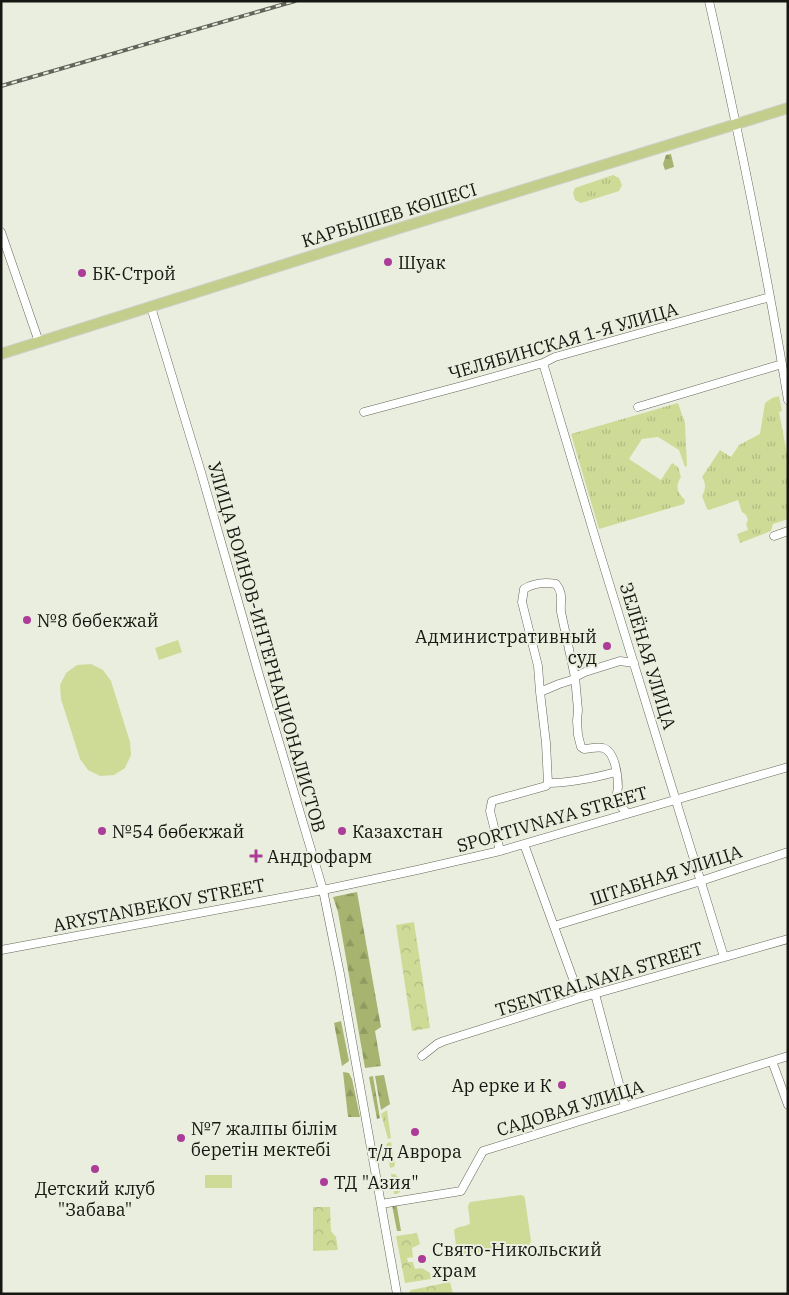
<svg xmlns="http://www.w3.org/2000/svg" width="789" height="1295" viewBox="0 0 789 1295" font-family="'IBM Plex Serif',serif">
	<defs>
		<pattern id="grass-tufts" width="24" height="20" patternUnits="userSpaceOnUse" patternTransform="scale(1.25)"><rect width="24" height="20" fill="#cddb97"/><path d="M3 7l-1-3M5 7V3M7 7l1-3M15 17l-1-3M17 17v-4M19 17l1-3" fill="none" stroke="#afbb81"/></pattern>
		<pattern id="forest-firs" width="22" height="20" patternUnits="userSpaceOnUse" patternTransform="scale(1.25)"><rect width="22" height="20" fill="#a6b470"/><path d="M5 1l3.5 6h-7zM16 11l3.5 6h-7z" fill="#8e9a60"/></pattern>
		<pattern id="park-crowns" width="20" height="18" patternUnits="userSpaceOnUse" patternTransform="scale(1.25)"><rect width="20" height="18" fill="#cddb97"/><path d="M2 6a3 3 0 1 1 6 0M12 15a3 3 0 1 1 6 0" fill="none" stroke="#afbb81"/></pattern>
	</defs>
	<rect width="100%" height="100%" fill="#eaeede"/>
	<path fill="url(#grass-tufts)" d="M613,175L619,178L622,185L619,191L581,203L575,200L573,193L575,188Z
		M779,396L782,411L779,412L788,459V519L773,524L771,531L740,543L737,534L748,530L746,524L748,520L746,515L742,512L738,500L709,510L707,509L702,496C706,489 706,484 702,477L720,450L731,457L739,445L760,434L765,403L772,398Z
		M678,403L685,423L687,466L685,467L679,450L658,437L642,439L629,459L661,480L672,463L678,467L681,477C675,486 677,493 685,500L684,504L599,529L571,434Z
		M387,1110L391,1138L388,1139L381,1114Z
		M391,1142L395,1164L394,1167L390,1168L386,1146L387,1143Z
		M391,1174H395L398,1177L400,1192L397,1194H394Z"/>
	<path fill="url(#forest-firs)" d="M671,154L674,167L665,170L663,164L666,155Z
		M357,892L381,1027L375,1031L381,1066L365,1068L338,912L333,897Z
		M341,1021L349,1061L342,1066L334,1023Z
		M343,1072L349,1073L352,1079L360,1117H348Z
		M384,1075L390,1104L381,1110L375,1076Z
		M373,1076L380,1118L377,1119L369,1077Z
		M396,1201L401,1231H397L392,1205Z"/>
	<path fill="url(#park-crowns)" d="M414,922L430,1028L412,1031L396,925Z
		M313,1207H330L331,1231L336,1237L338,1250L313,1251Z
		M417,1233L420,1244L412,1248L413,1257L407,1258L408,1262H413L415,1269L422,1268L430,1273L431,1279L405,1283L396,1236Z
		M450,1282L453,1294H408L411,1290Z"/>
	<path fill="#cddb97" d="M178,640L182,652L159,660L155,648Z
		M91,664L103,670L111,681L130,742L131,755L125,768L114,775L100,776L88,770L80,759L61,699L60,685L66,673L77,665Z
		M205,1175H232V1188H205Z
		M521,1195L524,1196L525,1199L531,1241L529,1245L461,1255L457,1253L454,1230C458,1225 466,1228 470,1223L468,1206L470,1202Z"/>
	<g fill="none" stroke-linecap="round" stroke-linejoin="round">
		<g stroke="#64675a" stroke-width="9">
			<path id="minor" d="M709,1C739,134 766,266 788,400
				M1,232L39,342
				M151,307L201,472L259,675L323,890L340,974L397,1294
				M543,363L594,534L724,957
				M638,407L782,364
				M364,412L465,385L543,363L555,357L770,297
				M774,536L788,531
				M540,692L538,666L522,602L524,589C534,583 545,582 556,584C564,594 560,600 561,612L575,677L578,710L577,721L578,735L581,747L584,749C590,749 597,746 603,748C615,751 618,776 618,787C617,792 616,797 617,802L627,813
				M548,783C572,783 594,778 616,772
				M524,844L580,998
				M500,851L490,811L492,801L546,786L548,783L546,743L540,692L559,684L572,680L575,677L585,672L620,661L634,663
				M554,926L701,881L788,852
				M1,950L323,890L417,870L500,851L788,767
				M595,994L625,1106
				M422,1056L437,1044L444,1041L580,998L788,939
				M772,1061L788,1105
				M381,1204L461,1191L483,1151L788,1056"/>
		</g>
		<g stroke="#d0d1d0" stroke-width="12">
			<path id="major" d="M1,354L403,227L788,108"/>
		</g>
		<use href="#minor" stroke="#fff" stroke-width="8"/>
		<use href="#major" stroke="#c3ce8c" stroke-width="10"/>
		<g stroke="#62645b" stroke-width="4">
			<path id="rail" d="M1,86L295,1"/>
		</g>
		<use href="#rail" stroke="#eaeede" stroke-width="2" stroke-dasharray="5.5" stroke-linecap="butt"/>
	</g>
	<g fill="#ad3c98" stroke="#eaeede" stroke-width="2">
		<circle cx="388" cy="262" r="5"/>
		<circle cx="82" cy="273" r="5"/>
		<circle cx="27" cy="620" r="5"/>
		<circle cx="607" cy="646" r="5"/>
		<circle cx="102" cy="831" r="5"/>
		<circle cx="342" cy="831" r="5"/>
		<path d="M253.5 848.5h5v5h5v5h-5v5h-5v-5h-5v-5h5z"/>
		<circle cx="562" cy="1085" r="5"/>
		<circle cx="415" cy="1132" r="5"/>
		<circle cx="181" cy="1138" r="5"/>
		<circle cx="95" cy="1169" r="5"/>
		<circle cx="324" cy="1182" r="5"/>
		<circle cx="422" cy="1259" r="5"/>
	</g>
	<g text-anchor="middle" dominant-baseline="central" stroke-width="4" stroke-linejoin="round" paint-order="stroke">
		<g font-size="18" fill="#161712" stroke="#eaeede">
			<text transform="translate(389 215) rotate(-17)">КАРБЫШЕВ КӨШЕСІ</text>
			<text transform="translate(563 341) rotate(-16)">ЧЕЛЯБИНСКАЯ 1-Я УЛИЦА</text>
			<text transform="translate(267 647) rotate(74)">УЛИЦА ВОИНОВ-ИНТЕРНАЦИОНАЛИСТОВ</text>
			<text transform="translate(648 656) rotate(73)">ЗЕЛЁНАЯ УЛИЦА</text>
			<text transform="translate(552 819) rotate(-16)">SPORTIVNAYA STREET</text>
			<text transform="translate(666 875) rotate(-18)">ШТАБНАЯ УЛИЦА</text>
			<text transform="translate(159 905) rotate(-11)">ARYSTANBEKOV STREET</text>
			<text transform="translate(599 979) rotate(-17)">TSENTRALNAYA STREET</text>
			<text transform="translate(570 1108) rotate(-17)">САДОВАЯ УЛИЦА</text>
		</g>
		<g font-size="18" fill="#161712" stroke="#eaeede" text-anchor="start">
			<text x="398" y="262">Шуак</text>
			<text x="92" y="273">БК-Строй</text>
			<text x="37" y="620">№8 бөбекжай</text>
			<text x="597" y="636" text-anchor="end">Административный<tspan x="597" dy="21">суд</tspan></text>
			<text x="112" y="831">№54 бөбекжай</text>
			<text x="352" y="831">Казахстан</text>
			<text x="267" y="856">Андрофарм</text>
			<text x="552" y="1085" text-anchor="end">Ар ерке и К</text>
			<text x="191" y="1128">№7 жалпы білім<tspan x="191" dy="21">беретін мектебі</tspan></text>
			<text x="415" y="1151" text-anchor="middle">т/д Аврора</text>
			<text x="334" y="1182">ТД "Азия"</text>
			<text x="95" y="1188" text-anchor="middle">Детский клуб<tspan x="95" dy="21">"Забава"</tspan></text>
			<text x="432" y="1249">Свято-Никольский<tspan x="432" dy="21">храм</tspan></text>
		</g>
	</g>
	<rect width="789" height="1295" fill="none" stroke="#161712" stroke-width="5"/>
</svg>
